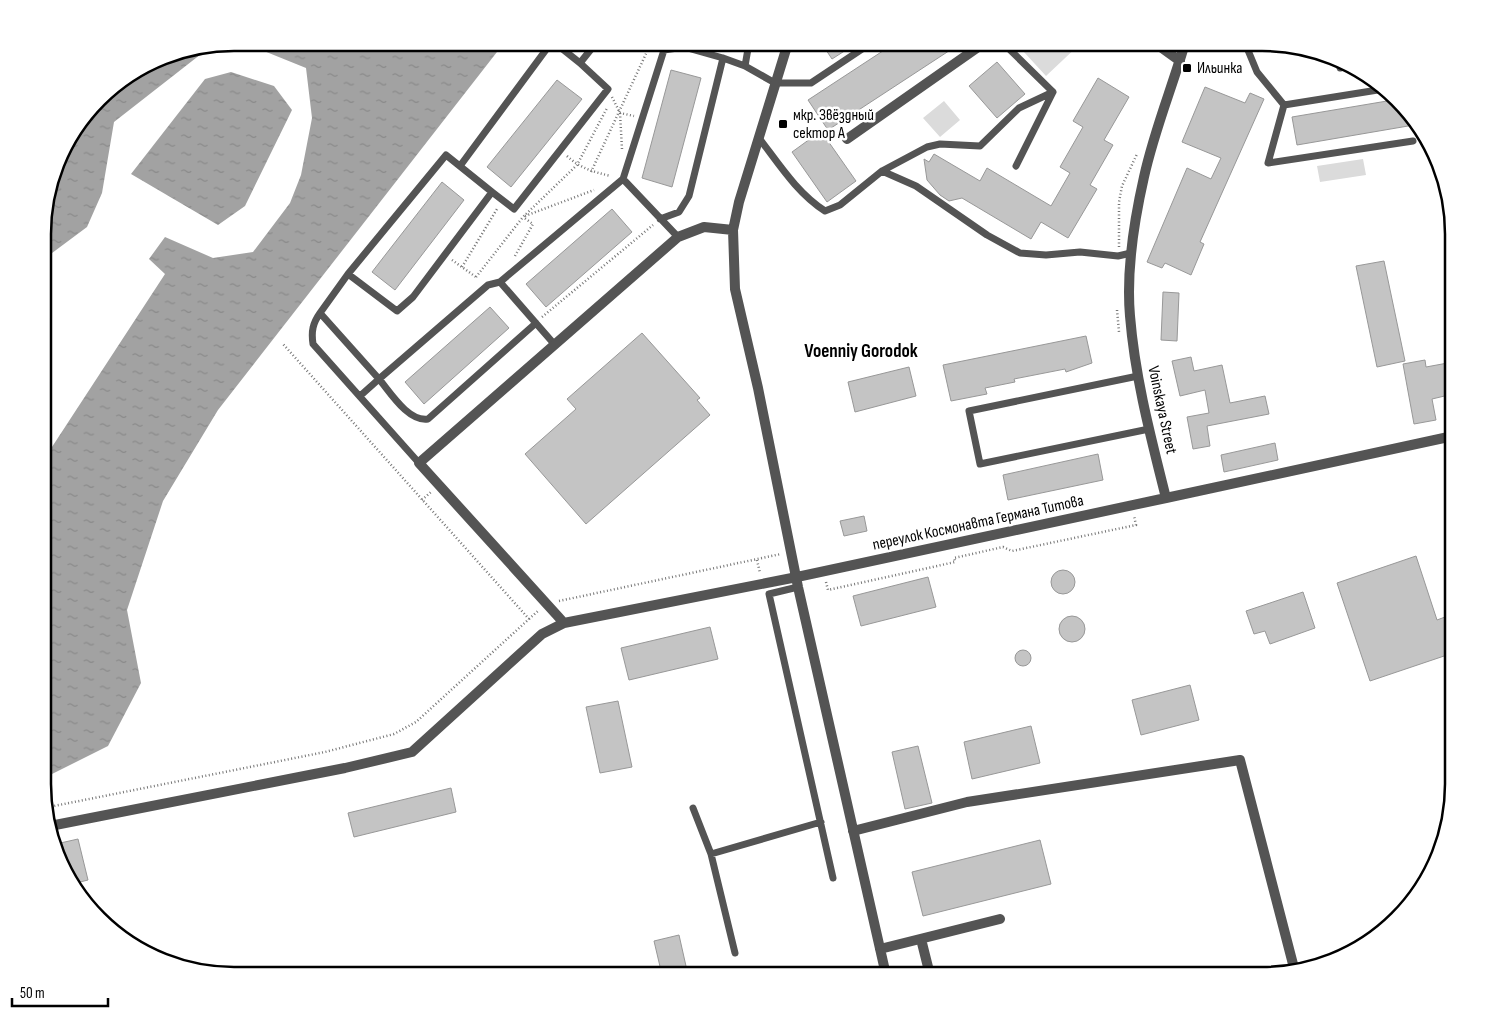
<svg xmlns="http://www.w3.org/2000/svg" width="1496" height="1018" viewBox="0 0 1496 1018" font-family="'Sofia Sans Condensed',sans-serif">
	<defs>
		<pattern id="water-ripples" width="26" height="14" patternUnits="userSpaceOnUse" patternTransform="scale(1.25)"><rect width="26" height="14" fill="#a2a2a2"/><path d="M2 4q2-2 4 0t4 0M15 11q2-2 4 0t4 0" fill="none" stroke="#8a8a8a"/></pattern>
	</defs>
	<rect width="100%" height="100%" fill="#fff"/>
	<path fill="#dbdbdb" d="M1031,43H1081L1046,76L1023,51Z
		M944,101L960,120L940,137L923,118Z
		M1363,159L1366,175L1320,182L1317,166Z"/>
	<path fill="url(#water-ripples)" d="M244,43H504L218,410L163,501L127,610L141,683L108,746L44,778V491L50,450L165,274L149,259L165,237L213,258L253,252L290,203L301,175L312,118L306,68Z
		M210,47L114,122L102,193L87,227L44,259V210L62,149L108,90L161,57Z
		M231,72L274,86L292,110L245,206L218,225L131,174L205,79Z"/>
	<path fill="#c4c4c4" stroke="#989898" d="M830,43H857L832,59L824,47Z
		M895,43H961L828,130L808,100Z
		M997,62L1025,94L997,118L969,86Z
		M671,70L701,78L672,187L642,178Z
		M1098,78L1129,97L1104,140L1113,145L1090,185L1097,189L1068,238L1041,222L1031,239L962,198L949,201L940,195L927,180L924,159L929,162L934,154L980,181L987,168L1051,206L1070,173L1060,167L1083,127L1073,121Z
		M557,80L582,99L511,187L487,167Z
		M1205,87L1245,103L1250,93L1264,99L1200,242L1204,244L1191,275L1165,263L1162,268L1147,262L1187,168L1211,179L1221,158L1182,142Z
		M1393,100L1414,125L1297,145L1292,117Z
		M821,131L856,181L827,202L792,152Z
		M442,182L464,200L395,290L372,272Z
		M612,209L632,232L546,307L526,284Z
		M1384,261L1405,361L1377,367L1356,266Z
		M1163,292L1179,293L1177,341L1161,340Z
		M490,307L509,328L424,404L405,382Z
		M642,333L700,398L697,400L710,415L586,524L525,454L576,409L567,399Z
		M1086,336L1092,363L1066,372L1065,369L1014,379L1015,382L985,388L987,394L951,401L943,365Z
		M1191,357L1194,371L1222,365L1230,403L1265,396L1269,414L1207,426L1210,446L1193,449L1187,417L1209,413L1205,390L1180,396L1172,361Z
		M1425,360L1426,367L1453,362V394L1432,399L1436,420L1414,424L1403,364Z
		M909,367L916,396L855,412L848,382Z
		M1275,443L1278,460L1224,472L1221,455Z
		M1098,454L1103,480L1008,500L1003,475Z
		M864,516L867,531L844,536L840,521Z
		M1416,556L1437,620L1453,614V653L1370,681L1337,583Z
		M1051 582a12 12 0 1 1 24 0a12 12 0 1 1-24 0Z
		M928,577L936,607L861,626L853,596Z
		M1303,592L1315,628L1270,644L1265,631L1254,634L1246,611Z
		M1059 629a13 13 0 1 1 26 0a13 13 0 1 1-26 0Z
		M710,627L718,659L629,680L621,648Z
		M1015 658a8 8 0 1 1 16 0a8 8 0 1 1-16 0Z
		M1190,685L1199,720L1141,735L1132,700Z
		M618,701L632,767L600,773L586,707Z
		M1031,726L1040,763L972,779L964,742Z
		M918,746L932,803L905,809L892,752Z
		M451,788L456,812L354,837L348,813Z
		M78,839L88,880L72,884L68,880L56,844Z
		M1040,840L1051,884L923,916L912,872Z
		M679,935L688,975H662L654,941Z"/>
	<g fill="none" stroke-linecap="round" stroke-linejoin="round">
		<path stroke="#767676" stroke-width="2.5" stroke-dasharray="1 2.5" stroke-linecap="butt" d="M604,48L613,43
			M612,97L620,113L634,116
			M620,113L622,149
			M567,156C580,168 593,172 611,176
			M591,172L651,43
			M525,216L594,190
			M1119,247V202L1122,186L1137,154
			M515,256L533,224L523,217
			M452,260L476,277
			M462,267L497,209
			M476,277L523,217L577,165L607,108
			M1117,310L1119,332
			M542,317L653,225
			M422,500L432,491
			M757,560L760,573
			M826,582L828,590L955,562L954,558L1003,547L1012,551L1136,525L1134,516
			M559,601L781,554
			M529,619L539,610
			M44,808L325,752L394,734L416,722L529,619L283,344"/>
		<path stroke="#545454" stroke-width="7" d="M555,43L580,63
			M1003,43L1053,92L1016,166
			M1245,43L1257,72L1284,105
			M745,66L749,43
			M1340,68L1348,66
			M1053,92L1019,108L980,146L940,144L927,147L882,171L916,186L987,235L1020,253L1046,255L1080,252L1118,256L1131,253
			M1284,105L1268,163L1413,141
			M1284,105L1384,89
			M759,138C779,164 797,193 825,211L840,205L882,171
			M460,166L551,43
			M660,219L679,212L689,196L723,58
			M678,237L623,179L664,50L684,47L723,58L745,66L775,83H811L871,43
			M348,274L446,155L492,192
			M500,282L488,285L379,379L320,313L348,274L397,311L413,297L492,192L514,209L608,89L580,63L596,43
			M320,313C313,323 311,331 313,344L419,463
			M555,345L500,282L623,179
			M1138,376L969,411L980,464L1149,429
			M360,396L379,379C390,392 408,422 428,419L536,323
			M798,587L769,594L833,878
			M693,808L711,854L735,953
			M711,854L821,822"/>
		<path stroke="#545454" stroke-width="10" d="M788,43L739,202L733,230L735,289L758,388L798,587L886,975
			M1155,43L1180,61
			M1185,43C1172,88 1154,131 1144,177C1134,221 1126,270 1130,316C1135,378 1151,438 1166,498L1453,436
			M847,139L984,43
			M564,623L419,463L678,237L704,227L733,230
			M50,826L345,768L412,752L542,634L564,623L797,577L1166,498
			M853,831L967,802L1240,760L1294,968
			M921,939L930,975
			M880,949L1000,919"/>
	</g>
	<g fill="#000" stroke="#fff" stroke-width="2">
		<rect x="1182" y="63" width="10" height="10" rx="2.5"/>
		<rect x="778" y="119" width="10" height="10" rx="2.5"/>
	</g>
	<g text-anchor="middle" dominant-baseline="central" stroke-width="5" stroke-linejoin="round" paint-order="stroke">
		<g font-size="16" fill="#000" stroke="#fff" text-anchor="start">
			<text x="1197" y="68">Ильинка</text>
			<text x="793" y="115">мкр. Звёздный<tspan x="793" dy="18">сектор А</tspan></text>
		</g>
		<g font-size="16" fill="#000" stroke="#fff">
			<text transform="translate(1162 410) rotate(78)">Voinskaya Street</text>
			<text transform="translate(978 523) rotate(-12)">переулок Космонавта Германа Титова</text>
		</g>
		<g font-size="19" font-weight="bold" fill="#000" stroke="#fff">
			<text x="861" y="351">Voenniy Gorodok</text>
		</g>
	</g>
	<path d="M0 0H1496V1018H0ZM234 51H1262A183 183 0 0 1 1445 234V784A183 183 0 0 1 1262 967H234A183 183 0 0 1 51 784V234A183 183 0 0 1 234 51Z" fill="#fff" fill-rule="evenodd"/>
	<path fill="none" stroke="#000" stroke-width="2.5" d="M234 51H1262A183 183 0 0 1 1445 234V784A183 183 0 0 1 1262 967H234A183 183 0 0 1 51 784V234A183 183 0 0 1 234 51Z"/>
	<path d="M12 998v8h96v-8" fill="none" stroke="#000000" stroke-width="2.5"/>
	<text x="20" y="998" font-size="15" fill="#000000" stroke="#ffffff" stroke-width="4" paint-order="stroke">50 m</text>
</svg>
